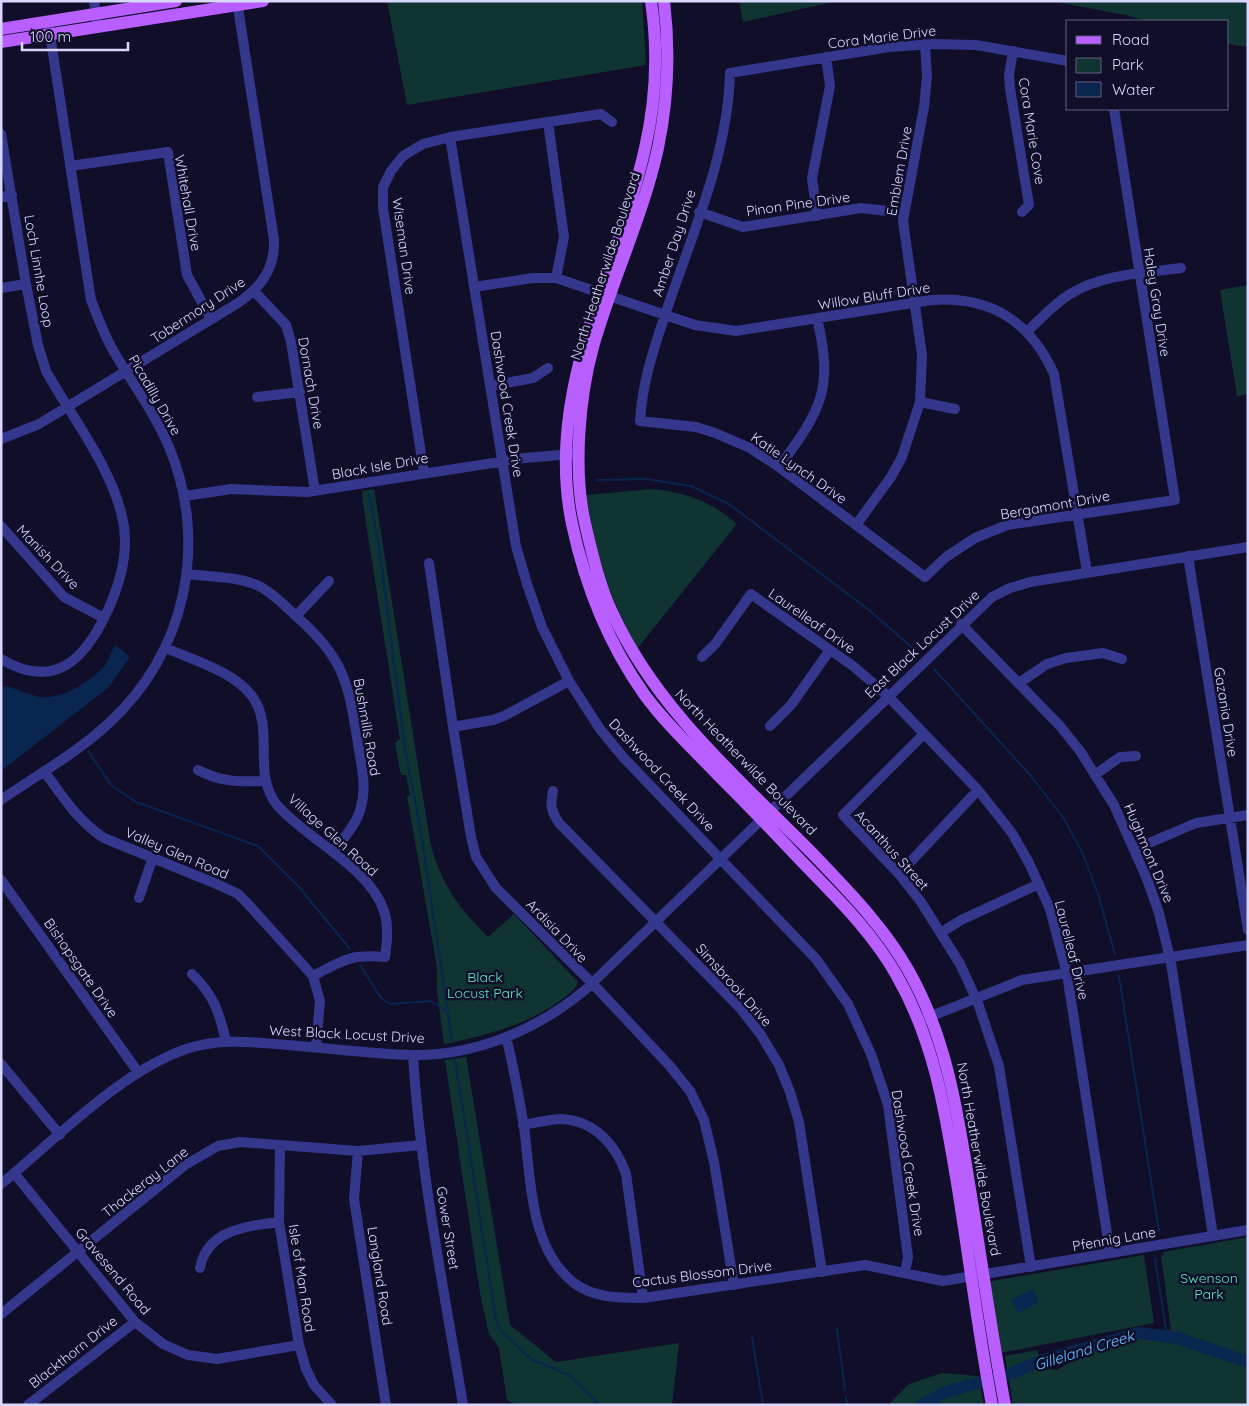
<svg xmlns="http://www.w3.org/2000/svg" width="1249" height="1406" viewBox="0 0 1249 1406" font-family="Quicksand,sans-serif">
	<rect width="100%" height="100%" fill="#110e2a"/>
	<path fill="#103431" d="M387,1H642L646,65L407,105Z
		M739,1H837L743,22Z
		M1051,1H1248V47L1228,44V21H1148L1125,15Z
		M1248,285V394L1237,396L1220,290Z
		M374,489L430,841C440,883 458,907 488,937L514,914L578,982C575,991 565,997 557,1003C522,1026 485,1036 444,1044L437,992V967L407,796L410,795L406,775H401L395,743L400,739L363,504L362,491Z
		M653,489C688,493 710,501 737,524L636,650L600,568L586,495Z
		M466,1057L510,1325L556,1362L679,1343L672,1405H517L507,1400L499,1348L489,1334L480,1293L445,1060Z
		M1248,1237V1405H1013L1005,1356L1037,1350L1042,1367L1057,1370L1112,1338L1148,1329L1171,1330L1161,1256L1164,1255L1163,1252Z
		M1144,1255L1154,1323L1000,1353L990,1283L992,1281Z
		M942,1373L978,1376L984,1405H888L909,1384Z"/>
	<path fill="#08264f" d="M116,645L130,657L109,687L1,771V689L6,686C17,689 29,695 40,697C63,700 91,681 105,665C110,659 110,651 116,645Z
		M1032,1289L1039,1302L1018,1313L1011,1300Z"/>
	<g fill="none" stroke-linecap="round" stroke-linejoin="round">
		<path stroke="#08264f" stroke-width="2" d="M598,480L646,479L691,486L729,504L869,610L916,651
			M369,494L380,553L405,749L420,826L452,1040
			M934,669L1030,775L1063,817L1083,854L1098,894L1115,954
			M88,751L111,785L136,802L258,846L299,887L350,949
			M360,965L382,999L390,1004L431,1001L447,1011
			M1119,976L1159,1231
			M455,1059L496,1320L502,1332L531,1359L569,1375L600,1405
			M1155,1259L1167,1336
			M837,1329L845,1390
			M752,1337L763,1405
			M846,1397L847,1405"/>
		<path stroke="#08264f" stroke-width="12" d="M922,1405L945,1392L1007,1375L1043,1360L1139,1333L1177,1338L1248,1362"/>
		<path stroke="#35378d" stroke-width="10" d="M94,1L97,21
			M1013,51L1009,75L1010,88L1029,205L1022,212
			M1068,61L976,45L934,44L889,47L730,73C728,158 689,241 663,321C652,354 642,386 640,421L696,427L715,433L750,448L779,467L925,577L946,557L975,538L1007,525L1175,500L1114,109
			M548,122L564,237L556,278
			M1,134L26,284L38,345L46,371C71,416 110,465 122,516C130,548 121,582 107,612C85,659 55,691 1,659
			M450,137L516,546L527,584L542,627L569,681L600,729L623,757L816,959L848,1004L871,1054L888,1105L908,1257L905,1272
			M70,166L168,152L187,275L211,319
			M1,197L12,195
			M699,212L743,227L861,208L904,213
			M817,216L812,178L830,86L826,57
			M474,287L533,278H556L695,325L736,331L931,300C990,296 1030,320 1054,374L1087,572
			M1,288L26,284
			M254,291L286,325L291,342L315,491
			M1027,332C1040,319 1054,304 1070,294C1103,274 1144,273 1181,268
			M490,386L533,378L548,368
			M257,397L300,392
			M920,402L955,409
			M1,439L39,424L238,303C261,287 275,269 274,240L237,1
			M779,467C821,410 834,390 817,318
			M424,473L383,208V187L391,171L403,156L423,144L450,137L601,114L612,122
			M185,496L231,489L307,492L524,458L573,454
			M856,525L891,477L902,457L920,402L922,355L903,221L924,107L927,77L925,44
			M1,526L64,597L104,618
			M1188,556L1248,930
			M429,563L453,727L471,837L476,857L496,888L592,983L669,1065L690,1091L704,1120L714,1162L734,1285
			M188,574C210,577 238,576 259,586C273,593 285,606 297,617C345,659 348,683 358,743C361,764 367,786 361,807C357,824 344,838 333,852
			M296,616L329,581
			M961,624L1060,726L1080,751L1114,805L1147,879L1159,913L1171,963L1213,1236
			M166,648C193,660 233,671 252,696C276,729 251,772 277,805C306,839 370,867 384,911C389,926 387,942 385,957C350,954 343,960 313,976
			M702,657L716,643L751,594L853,666L887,695L978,790L1012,833L1029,863L1050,909L1067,974L1110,1253
			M1019,683L1047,664L1066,658L1103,653L1122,659
			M770,726L791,705L830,650
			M453,727L493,720L504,716L569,681
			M924,734L843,815L899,874L921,902L960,964L978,1003L999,1066L1031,1267
			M198,770C220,782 240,782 265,781
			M44,771C62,796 78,821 104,838L219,885L238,894L248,904L313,976L320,1001L316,1047
			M1096,774L1120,757L1136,756
			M553,791C550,805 551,811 559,823L740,1008L761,1035L779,1065L790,1092L799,1122L822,1272
			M1,800C37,775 77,753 109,723C186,653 209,543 169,447C155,413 132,383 114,352C104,335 98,318 91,300L49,28
			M1135,849L1196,823L1248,815
			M899,874L978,790
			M1,880L138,1072
			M139,898L153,857
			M942,932L961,920L1039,884
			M192,974C214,995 219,1012 226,1041
			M924,1019L1022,980L1248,945
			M506,1037C514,1067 519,1097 524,1127C531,1178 529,1248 574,1283C594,1298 619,1298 643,1298L865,1265L943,1281L1248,1230
			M413,1055C420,1172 444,1289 463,1405
			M1,1064L60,1135
			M523,1125C535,1123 550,1119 562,1119C595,1121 616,1145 626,1174L643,1298
			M280,1146L279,1222L299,1345L306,1369L314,1385L332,1405
			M358,1151L354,1199L386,1405
			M14,1173L135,1322L163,1344L188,1355L217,1359L299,1345
			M1,1184C56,1139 120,1072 186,1049C220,1038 253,1042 287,1045C329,1048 370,1054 412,1055C475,1056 537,1030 585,990L992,597L1010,588L1030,582L1248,547
			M200,1268C207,1230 246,1226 279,1222
			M1,1314L185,1165L218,1146L240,1142L358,1151L421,1145
			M28,1405L135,1322"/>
		<path stroke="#b95eff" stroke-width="12" d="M651,1C658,49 656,100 645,148C617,273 544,390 572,524C585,585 608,643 644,694C665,723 692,748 717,774C746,803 775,833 803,863C837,898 873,933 897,976C934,1041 945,1110 957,1183C969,1257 978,1331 992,1405
			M664,1C670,50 668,100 658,148C643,216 612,280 593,347C579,398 573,471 585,523C592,553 599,585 612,612C656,709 740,780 814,855C848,891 883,926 907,968C946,1035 957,1109 969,1183C981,1257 991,1331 1005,1405
			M1,29L176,1
			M1,42L263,1"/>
	</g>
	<g text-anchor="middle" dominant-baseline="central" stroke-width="5" stroke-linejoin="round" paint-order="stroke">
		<g font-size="14" fill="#d9d7ff" stroke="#110e2a">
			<text transform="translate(882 37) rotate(-7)">Cora Marie Drive</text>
			<text transform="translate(1032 131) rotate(81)">Cora Marie Cove</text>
			<text transform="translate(899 171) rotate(-80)">Emblem Drive</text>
			<text transform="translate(188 203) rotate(80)">Whitehall Drive</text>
			<text transform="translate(798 204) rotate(-8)">Pinon Pine Drive</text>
			<text transform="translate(674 243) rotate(-72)">Amber Day Drive</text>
			<text transform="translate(404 246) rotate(82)">Wiseman Drive</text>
			<text transform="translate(605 266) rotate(-72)">North Heatherwilde Boulevard</text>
			<text transform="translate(39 271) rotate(80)">Loch Linnhe Loop</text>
			<text transform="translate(874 296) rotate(-9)">Willow Bluff Drive</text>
			<text transform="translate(1157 302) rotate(81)">Haley Gray Drive</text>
			<text transform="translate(198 310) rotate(-33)">Tobermory Drive</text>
			<text transform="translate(311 383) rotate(80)">Dornach Drive</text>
			<text transform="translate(155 395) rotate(60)">Picadilly Drive</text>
			<text transform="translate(507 404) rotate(81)">Dashwood Creek Drive</text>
			<text transform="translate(380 466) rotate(-10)">Black Isle Drive</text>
			<text transform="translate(799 468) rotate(35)">Katie Lynch Drive</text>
			<text transform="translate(1055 505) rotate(-10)">Bergamont Drive</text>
			<text transform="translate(48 557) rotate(46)">Manish Drive</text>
			<text transform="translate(812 621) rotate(35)">Laurelleaf Drive</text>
			<text transform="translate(922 644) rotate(-43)">East Black Locust Drive</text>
			<text transform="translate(1226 712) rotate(81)">Gazania Drive</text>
			<text transform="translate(367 727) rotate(80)">Bushmills Road</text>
			<text transform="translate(746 762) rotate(46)">North Heatherwilde Boulevard</text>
			<text transform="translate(662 775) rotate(47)">Dashwood Creek Drive</text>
			<text transform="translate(333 835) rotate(42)">Village Glen Road</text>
			<text transform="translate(892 850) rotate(48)">Acanthus Street</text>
			<text transform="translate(177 853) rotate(23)">Valley Glen Road</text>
			<text transform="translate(1149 853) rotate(67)">Hughmont Drive</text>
			<text transform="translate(557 931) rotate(46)">Ardisia Drive</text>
			<text transform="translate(1072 950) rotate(76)">Laurelleaf Drive</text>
			<text transform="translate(81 968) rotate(55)">Bishopsgate Drive</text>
			<text transform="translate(734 985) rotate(48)">Simsbrook Drive</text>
			<text transform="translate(347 1034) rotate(3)">West Black Locust Drive</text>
			<text transform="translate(979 1159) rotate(80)">North Heatherwilde Boulevard</text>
			<text transform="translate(908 1163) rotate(81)">Dashwood Creek Drive</text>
			<text transform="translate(145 1182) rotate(-38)">Thackeray Lane</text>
			<text transform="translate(448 1228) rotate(81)">Gower Street</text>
			<text transform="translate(1114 1239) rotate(-10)">Pfennig Lane</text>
			<text transform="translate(113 1271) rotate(50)">Gravesend Road</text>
			<text transform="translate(702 1274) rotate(-7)">Cactus Blossom Drive</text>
			<text transform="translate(380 1276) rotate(81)">Langland Road</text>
			<text transform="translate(302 1278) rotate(81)">Isle of Man Road</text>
			<text transform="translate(73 1352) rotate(-38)">Blackthorn Drive</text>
		</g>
		<g font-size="14" fill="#58eabc" stroke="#110e2a">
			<text x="485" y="977">Black<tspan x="485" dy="16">Locust Park</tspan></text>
			<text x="1209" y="1278">Swenson<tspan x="1209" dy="16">Park</tspan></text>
		</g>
		<g font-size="15" font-style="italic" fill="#65c1ff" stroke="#110e2a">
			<text transform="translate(1084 1350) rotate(-17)">Gilleland Creek</text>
		</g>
	</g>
	<rect width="1249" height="1406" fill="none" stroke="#d9d7ff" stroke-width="5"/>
	<rect x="1066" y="20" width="162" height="90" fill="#110e2a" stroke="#615e7f"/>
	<rect x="1076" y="36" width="25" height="8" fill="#b95eff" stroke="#615e7f"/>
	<text x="1112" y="45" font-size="15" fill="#d9d7ff">Road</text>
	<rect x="1076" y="58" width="25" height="15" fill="#103431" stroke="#615e7f"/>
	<text x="1112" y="70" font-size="15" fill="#d9d7ff">Park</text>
	<rect x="1076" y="82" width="25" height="15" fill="#08264f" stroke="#615e7f"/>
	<text x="1112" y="95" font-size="15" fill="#d9d7ff">Water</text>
	<path d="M22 42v8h106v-8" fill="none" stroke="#d9d7ff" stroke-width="2.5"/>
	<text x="30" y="42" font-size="15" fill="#d9d7ff" stroke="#110e2a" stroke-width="4" paint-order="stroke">100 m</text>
</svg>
